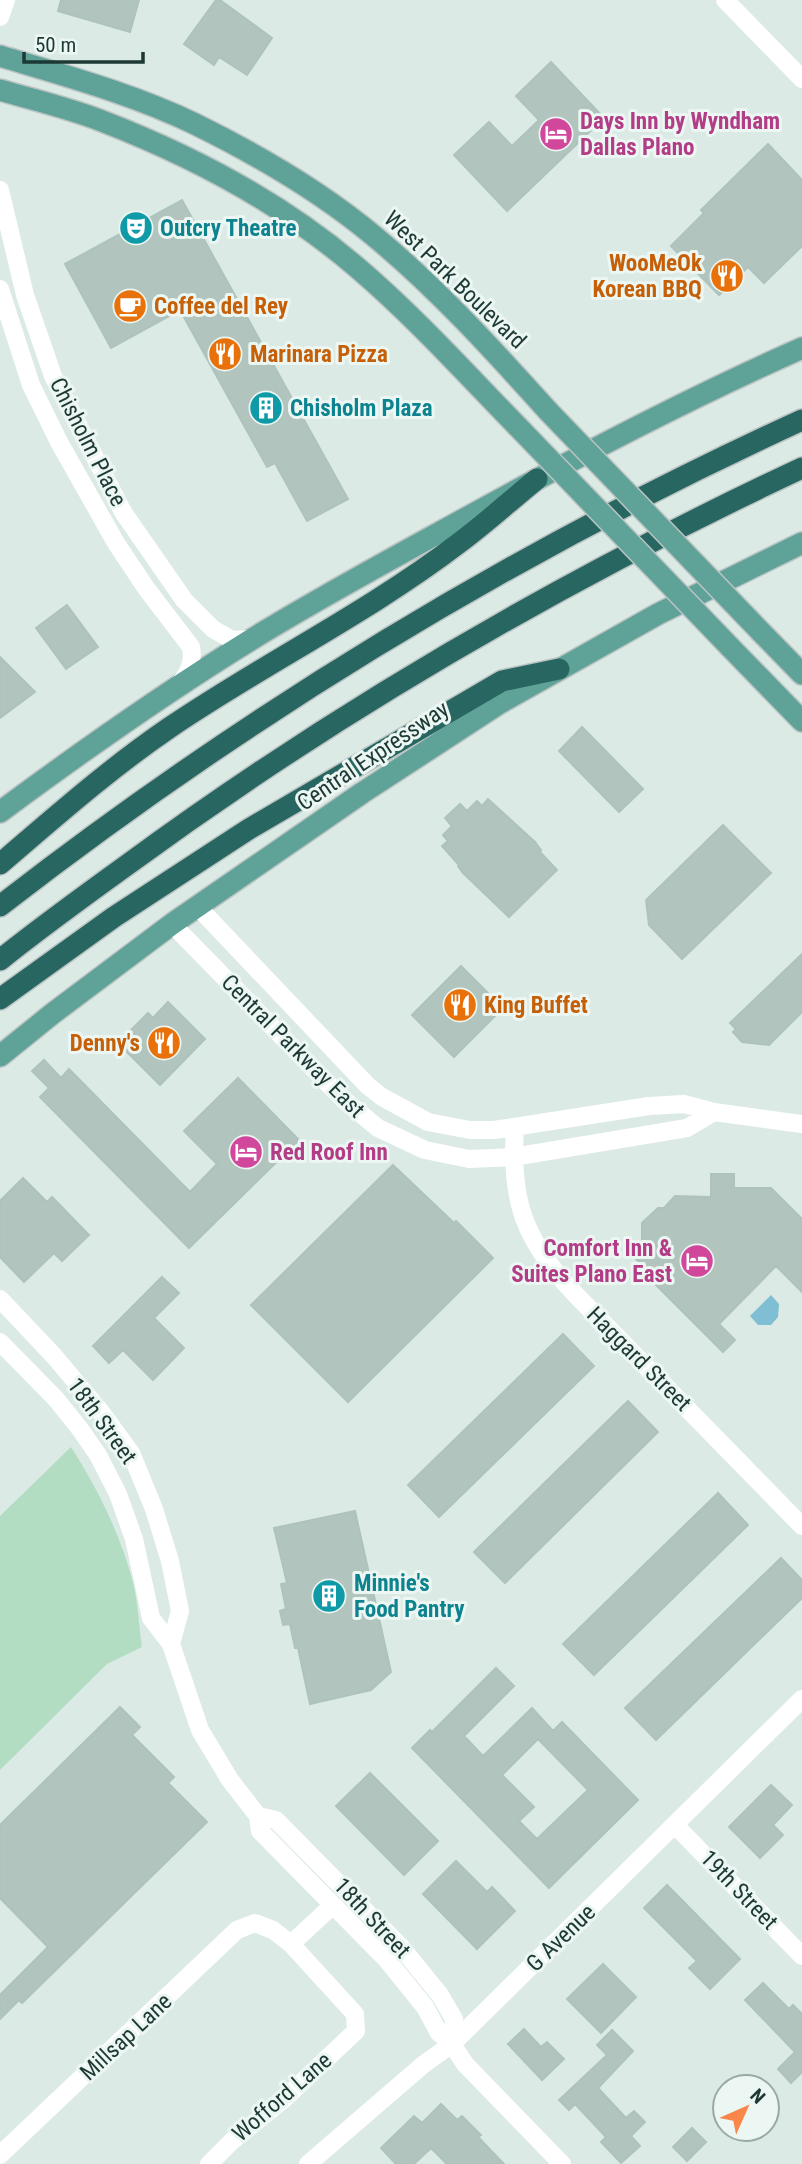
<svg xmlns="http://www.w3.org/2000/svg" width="802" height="2164" viewBox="0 0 802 2164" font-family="'Roboto Condensed',sans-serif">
	<rect width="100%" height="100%" fill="#dceae5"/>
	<path fill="#b3ddc3" d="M71,1447C98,1489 120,1534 133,1582C138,1603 139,1626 142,1647L107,1664L0,1770V1516Z"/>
	<path fill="#7fbed3" d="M771,1295L779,1304L778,1317L771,1325H758L750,1316Z"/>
	<path fill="#b1c4be" stroke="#aec3bd" stroke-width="2" fill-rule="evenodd" d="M61,0H139L130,32L58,11Z
		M216,0H220L272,38L247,75L219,57L214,65L184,44Z
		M551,62L604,118L507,211L454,155L489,122L512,146L539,120L516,96Z
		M768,144L802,180V246L764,283L748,267L719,295L671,246L704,213L701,210Z
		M182,200L348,499L307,521L275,463L267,467L180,310L111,348L65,264Z
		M67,605L98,647L66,669L36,628Z
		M0,657L35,692L0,718Z
		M582,727L643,789L619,812L559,751Z
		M488,799L535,842L541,850L540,852L557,870L509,917L463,873L458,866L459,865L442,846L448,841L443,835L452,826L445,818L460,804L467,811L477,801L482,806Z
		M723,825L771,873L682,959L649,925L646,900Z
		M802,954V1012L769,1045L742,1042L733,1032L736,1029L730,1023Z
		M461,966L503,1008L454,1057L412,1015Z
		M168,1002L205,1039L160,1085L123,1048L134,1037L129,1032L148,1013L153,1018Z
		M44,1060L61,1078L69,1069L190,1192L217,1164L184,1131L238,1078L299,1140L189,1248L40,1097L49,1088L32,1071Z
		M393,1165L454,1223L456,1221L493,1258L348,1402L251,1305Z
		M711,1174H734V1188H771L802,1219V1292L776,1266L719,1324L735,1340L723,1352L650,1279L653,1276L631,1254L642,1242V1223L658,1208H664L675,1196L711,1197Z
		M23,1178L47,1202L52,1197L89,1235L62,1261L54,1253L24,1282L0,1257V1201Z
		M162,1277L179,1293L154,1318L184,1348L153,1380L123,1350L109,1363L93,1346Z
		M563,1334L594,1366L439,1517L408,1485Z
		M628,1401L658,1432L505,1583L474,1552Z
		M718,1493L748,1525L594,1675L563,1644Z
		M355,1511L391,1672L371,1690L310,1704L298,1648H295L290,1624L283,1625L280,1611L286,1609L281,1584L287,1583L274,1528Z
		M781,1558L802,1580V1598L656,1740L625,1708Z
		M496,1668L514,1686L464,1736L483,1756L532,1708L553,1731L562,1722L638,1800L549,1888L412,1748L430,1730L432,1732ZM538,1739L588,1790L537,1839L519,1821L534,1807L502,1775Z
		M120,1707L140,1727L132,1735L174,1777L168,1783L207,1822L22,2003L19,2000L0,2019V1995L48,1947L0,1898V1825Z
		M370,1773L438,1841L404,1875L336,1806Z
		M771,1785L792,1805L773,1825L783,1835L760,1858L729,1827Z
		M456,1861L487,1892L492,1887L515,1911L477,1949L423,1894Z
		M667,1885L740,1959L710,1989L689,1968L697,1961L644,1908Z
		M603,1964L636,1997L601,2033L567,1999Z
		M763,1983L789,2009L793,2005L802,2014V2072L791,2083L778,2069L795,2052L745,2000Z
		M524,2029L541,2047L547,2042L564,2059L542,2080L508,2044Z
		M612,2030L633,2051L598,2088L626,2118L634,2111L645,2122L631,2136L640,2146L621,2163L601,2142L606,2137L575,2104L569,2110L559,2100L607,2055L597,2045Z
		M441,2104L457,2120L462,2116L481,2135L478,2137L504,2164H447L431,2148L414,2164H396L381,2148L414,2116L422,2123Z
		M692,2128L706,2142L687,2161L673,2147Z"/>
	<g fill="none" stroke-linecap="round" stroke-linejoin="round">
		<g stroke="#bbc4c2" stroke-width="24">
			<path id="major" d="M0,56C66,76 133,94 195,124C258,155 320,191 374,236C438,289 494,351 549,412
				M0,90C34,100 69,108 102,121C195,157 284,204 360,270C417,319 469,377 522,431
				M761,632L802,674
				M730,647L802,721
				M0,812C81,752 163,694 249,641C320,597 393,558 466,518C576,457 687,399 802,348
				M0,1056L52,1014L172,924L362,793L500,703L658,614L802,543"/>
		</g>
		<g stroke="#bbc4c2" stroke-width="24">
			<path id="highway" d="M0,864C55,817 109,769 169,728C263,664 369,612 459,543C486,523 511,500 537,479
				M0,906C246,715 518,550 802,420
				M0,960C41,927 84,896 127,865C338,710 565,579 802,468
				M0,999L114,917L249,829L502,681L559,669"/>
		</g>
		<path stroke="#fff" stroke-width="18" d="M725,0L802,79
			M0,17L6,0
			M0,190L25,295L53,376L123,512L184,600L213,629L232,640L252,639
			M0,289L31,385L59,442L116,543L146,588L191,647C194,662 189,673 179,684
			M197,906L368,1086L382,1097L428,1122L470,1130H494L649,1106L684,1104L714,1112L802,1124
			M172,924L344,1100L378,1128L425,1150L469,1159L513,1157L687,1128L714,1112
			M515,1128C510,1201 524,1240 575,1294L802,1526
			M0,1299L54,1356L101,1412L131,1453L154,1509L170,1561L180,1611L171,1644
			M0,1342L56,1399L80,1429L98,1455L118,1494L134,1539L151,1618L171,1644L200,1730L230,1780L258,1816L260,1831L387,1960L425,2007L439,2033L452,2044L465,2064L562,2164
			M258,1816L276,1820L401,1947L440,1995L454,2019L452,2044
			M675,1825L802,1956
			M291,1944L333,1905
			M0,2155L237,1930L255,1923L273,1930L291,1944L355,2014L356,2031L284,2099L232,2141L209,2164
			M308,2164L424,2064L452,2044L802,1699"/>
		<use href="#major" stroke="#5ea298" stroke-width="21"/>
		<use href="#highway" stroke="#286761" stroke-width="21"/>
		<g stroke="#bbc4c2" stroke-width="24" stroke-linecap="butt">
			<path id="major-bridge" d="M549,412L761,632
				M522,431L730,647"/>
		</g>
		<use href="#major-bridge" stroke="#5ea298" stroke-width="21"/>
	</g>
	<defs>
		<g id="hotel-disc" transform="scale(1.75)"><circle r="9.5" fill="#d1479c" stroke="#ecf6f2"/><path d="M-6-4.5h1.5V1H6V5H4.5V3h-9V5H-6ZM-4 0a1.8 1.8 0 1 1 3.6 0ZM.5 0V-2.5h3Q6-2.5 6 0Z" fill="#fff"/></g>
		<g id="theatre-disc" transform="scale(1.75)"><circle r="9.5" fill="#0f9aa8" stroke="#ecf6f2"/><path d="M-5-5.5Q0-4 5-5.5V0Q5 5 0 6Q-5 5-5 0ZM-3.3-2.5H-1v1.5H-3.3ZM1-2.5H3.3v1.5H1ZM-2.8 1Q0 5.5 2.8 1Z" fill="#fff"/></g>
		<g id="restaurant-disc" transform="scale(1.75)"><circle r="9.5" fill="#e8710a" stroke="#ecf6f2"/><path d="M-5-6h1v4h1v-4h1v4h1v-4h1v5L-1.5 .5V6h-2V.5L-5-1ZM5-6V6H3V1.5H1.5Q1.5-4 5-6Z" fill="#fff"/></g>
		<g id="cafe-disc" transform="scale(1.75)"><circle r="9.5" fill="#e8710a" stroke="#ecf6f2"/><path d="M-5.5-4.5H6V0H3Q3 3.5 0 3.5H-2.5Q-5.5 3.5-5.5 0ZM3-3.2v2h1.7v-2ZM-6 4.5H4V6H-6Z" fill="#fff"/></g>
		<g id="building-disc" transform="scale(1.75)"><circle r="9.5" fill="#0f9aa8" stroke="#ecf6f2"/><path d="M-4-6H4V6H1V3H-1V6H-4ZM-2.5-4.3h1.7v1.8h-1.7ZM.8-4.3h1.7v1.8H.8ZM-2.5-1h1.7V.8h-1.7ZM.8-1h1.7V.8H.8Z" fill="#fff"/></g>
	</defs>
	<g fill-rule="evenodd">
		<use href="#hotel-disc" x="556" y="134"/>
		<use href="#theatre-disc" x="136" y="228"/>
		<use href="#restaurant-disc" x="727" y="276"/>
		<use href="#cafe-disc" x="130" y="306"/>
		<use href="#restaurant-disc" x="225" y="354"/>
		<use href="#building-disc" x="266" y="408"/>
		<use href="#restaurant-disc" x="460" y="1005"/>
		<use href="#restaurant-disc" x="164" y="1043"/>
		<use href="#hotel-disc" x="246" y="1152"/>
		<use href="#hotel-disc" x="697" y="1261"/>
		<use href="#building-disc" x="329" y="1596"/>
	</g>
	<g text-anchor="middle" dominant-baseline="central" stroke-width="6" stroke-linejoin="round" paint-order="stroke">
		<g font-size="23" font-weight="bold" fill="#b23c85" stroke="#ecf6f2" text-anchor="start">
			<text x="580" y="121">Days Inn by Wyndham<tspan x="580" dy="26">Dallas Plano</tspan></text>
			<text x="270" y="1152">Red Roof Inn</text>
			<text x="672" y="1248" text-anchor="end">Comfort Inn &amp;<tspan x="672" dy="26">Suites Plano East</tspan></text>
		</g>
		<g font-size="23" font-weight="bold" fill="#0d838f" stroke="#ecf6f2" text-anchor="start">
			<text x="160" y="228">Outcry Theatre</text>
			<text x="290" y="408">Chisholm Plaza</text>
			<text x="354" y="1583">Minnie's<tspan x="354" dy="26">Food Pantry</tspan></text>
		</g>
		<g font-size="23" font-weight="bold" fill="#c56008" stroke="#ecf6f2" text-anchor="start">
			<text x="702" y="263" text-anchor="end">WooMeOk<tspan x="702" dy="26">Korean BBQ</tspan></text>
			<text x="154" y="306">Coffee del Rey</text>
			<text x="250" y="354">Marinara Pizza</text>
			<text x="484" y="1005">King Buffet</text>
			<text x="140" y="1043" text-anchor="end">Denny's</text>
		</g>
		<g font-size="23" fill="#1d3935" stroke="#ecf6f2">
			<text transform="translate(455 280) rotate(44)">West Park Boulevard</text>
			<text transform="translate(88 442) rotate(63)">Chisholm Place</text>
			<text transform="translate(373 756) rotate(-34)">Central Expressway</text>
			<text transform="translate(293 1046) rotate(45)">Central Parkway East</text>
			<text transform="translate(639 1359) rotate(45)">Haggard Street</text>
			<text transform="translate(102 1421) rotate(54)">18th Street</text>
			<text transform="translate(739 1890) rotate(46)">19th Street</text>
			<text transform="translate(372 1918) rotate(47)">18th Street</text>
			<text transform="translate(561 1938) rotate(-44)">G Avenue</text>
			<text transform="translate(126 2037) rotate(-43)">Millsap Lane</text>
			<text transform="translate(282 2097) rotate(-41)">Wofford Lane</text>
		</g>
	</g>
	<g transform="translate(746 2108) rotate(45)"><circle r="33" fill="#ecf6f2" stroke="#99aaa6" stroke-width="2"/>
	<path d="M0-5L12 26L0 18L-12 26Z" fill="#fa8749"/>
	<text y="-10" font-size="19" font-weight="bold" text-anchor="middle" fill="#1d3935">N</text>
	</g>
	<path d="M24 52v10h119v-10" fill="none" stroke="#1d3935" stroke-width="3.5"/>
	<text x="35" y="52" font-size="21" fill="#1d3935" stroke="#ecf6f2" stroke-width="5" paint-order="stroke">50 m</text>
</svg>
